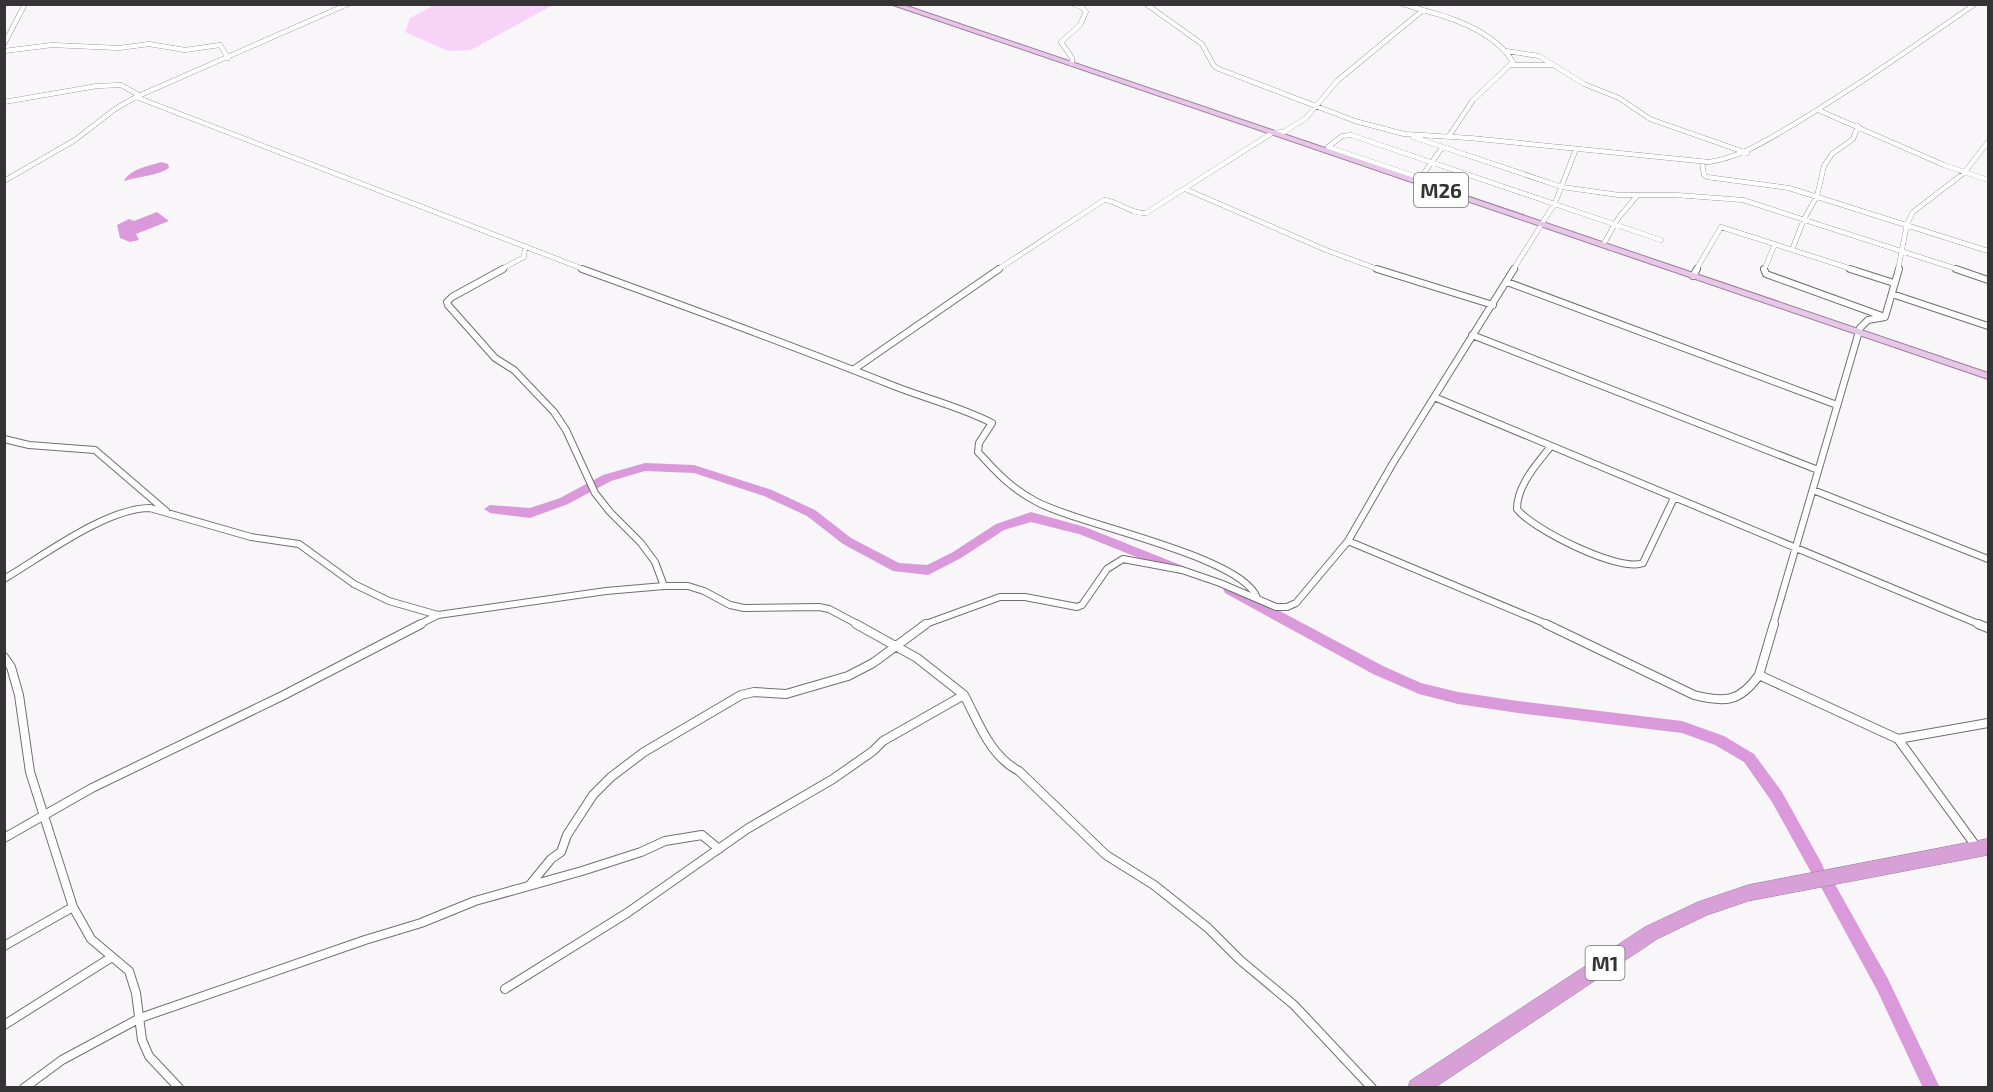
<svg xmlns="http://www.w3.org/2000/svg" width="1993" height="1092" viewBox="0 0 1993 1092" font-family="'Exo 2',sans-serif">
	<rect width="100%" height="100%" fill="#f9f6f9"/>
	<path fill="#f8d3f8" d="M436,4H553V5L471,50L448,51L405,32L410,18Z"/>
	<path fill="#da99db" d="M161,162L168,164L169,168C159,175 137,177 124,181C130,169 149,166 161,162Z
		M157,212L169,221L136,234L139,240L130,242L120,238L117,225L129,219L134,221Z"/>
	<g fill="none" stroke-linecap="round" stroke-linejoin="round">
		<path fill="#da99db" fill-rule="evenodd" d="M645,463L694,465L772,490L815,510L851,538L899,563L927,565L953,552L996,524L1031,512L1085,527L1183,566L1185,569L1183,572L1179,574L1079,534L1031,522L1004,530L961,558L932,573L928,575L893,571L843,544L807,516L764,496L694,473L645,471L611,481L568,504L530,518L490,513L484,509L490,505L530,508L560,498L603,475Z
			M1229,584L1383,666L1421,683L1458,692L1518,701L1682,721L1724,736L1754,754L1782,792L1822,864L1824,869L1822,874L1817,876L1812,874L1772,802L1744,762L1715,745L1682,733L1518,713L1458,704L1419,694L1373,674L1225,593L1223,589L1225,585Z
			M1827,877L1832,879L1888,979L1940,1088H1923L1877,990L1822,889L1820,884L1822,879Z"/>
		<g stroke="#726f72" stroke-width="5">
			<path id="street-far2" d="M1146,4L1202,44L1214,66L1219,69L1355,121L1404,134L1470,138L1709,162C1742,157 1767,140 1796,123C1857,86 1916,45 1975,4
				M1423,10C1454,18 1496,33 1513,62L1473,100L1449,136
				M4,44L25,4
				M4,51L52,45L119,48L149,44L185,50L220,45L228,58
				M1506,51L1539,56L1584,84L1619,98L1650,119L1747,153
				M1072,64V58L1061,42L1080,25L1086,12L1082,7L1073,4
				M1512,65H1552
				M136,97L586,270
				M4,102L97,86L121,85L139,95
				M1818,110L1944,165L1988,180
				M1413,137L1562,187L1619,195H1676L1743,200L1960,270
				M1702,162L1704,175L1707,177L1789,188L1988,251
				M1420,178L1328,147L1342,136L1351,135L1661,240
				M1419,180L1442,148
				M4,181L75,140L115,109L136,97L348,4
				M1185,189L1326,250L1380,270
				M1603,245L1619,217L1637,196
				M1792,250L1804,219L1817,196L1824,166L1832,154L1853,139L1858,126
				M500,270L524,257L525,247
				M997,270L1104,200C1119,201 1130,214 1146,213L1272,133L1284,132L1306,118L1337,81L1423,10L1403,4
				M1513,270L1555,203L1576,149
				M1696,270L1721,227L1855,270
				M1764,270L1775,244
				M1898,270L1907,224L1913,212L1964,173L1988,142"/>
		</g>
		<g stroke="#726f72" stroke-width="8">
			<path id="street-far1" d="M503,269L452,297L447,302L448,305L495,358L514,370L554,412L566,430L595,493L610,512L641,543L655,562L664,586
				M582,269C687,307 791,345 894,386C927,399 961,407 992,423L979,443L978,452C996,472 1013,490 1037,502C1079,525 1243,556 1257,598
				M1377,269L1493,305
				M1764,269L1766,274L1882,316
				M1850,269L1894,283
				M1956,269L1988,280
				M1693,276L1697,269
				M1507,282L1837,405
				M1892,294L1988,326
				M1472,335L1818,470
				M853,370L999,269
				M1434,397L1981,625
				M4,439L29,445L95,450L166,511
				M1551,446C1537,464 1517,485 1517,509C1532,529 1620,573 1643,563L1674,498
				M1813,490L1988,559
				M1348,541L1549,625
				M4,579C43,556 106,508 150,508L251,537L299,544L354,584L389,601L438,615L606,591L664,586H688L704,591L730,605L744,608L819,607L829,609L859,625
				M418,625L438,615
				M923,625L1000,597H1025L1077,607L1082,605L1107,569L1123,559L1182,570L1220,583L1276,607H1287L1296,603L1348,541L1393,463L1514,269
				M1773,625L1860,328L1868,320L1885,317L1899,269"/>
		</g>
		<g stroke="#726f72" stroke-width="10">
			<path id="street" d="M856,624L917,658L964,695
				M1546,624L1694,695C1725,703 1740,702 1759,675L1898,739L1978,849
				M1978,624L1988,628
				M4,657L11,667L19,695L30,772L73,907L91,939L129,971L136,993L142,1040L149,1056L179,1088
				M1759,675L1774,624
				M1898,739L1988,723
				M4,838L92,788L282,696L421,624
				M529,886L551,859L561,852L567,835L593,795L611,777L644,752L741,695L754,692L786,694L848,676L873,663L926,624
				M4,946L73,907
				M505,989L627,913L747,829L833,779L873,751L883,741L964,695C979,723 990,756 1019,771L1106,855L1154,885L1208,928L1240,960L1294,1005L1372,1088
				M4,1025L112,957
				M24,1088L62,1060L140,1018L365,940L421,923L475,901L582,871L641,852L665,841L702,835L719,849"/>
		</g>
		<g stroke="#9e7b9f" stroke-width="2">
			<path id="primary" d="M890,4H901L1988,373V379Z"/>
		</g>
		<g stroke="#9e7b9f" stroke-width="1">
			<path id="highway" d="M1988,839V855L1748,901L1707,915L1657,939L1434,1088H1408L1410,1081L1645,927L1698,902L1748,885Z"/>
		</g>
		<use href="#street-far2" stroke="#fff" stroke-width="4.5"/>
		<use href="#street-far1" stroke="#fff" stroke-width="6"/>
		<use href="#street" stroke="#fff" stroke-width="8"/>
		<use href="#primary" fill="#e7c7e8" fill-rule="evenodd"/>
		<use href="#highway" fill="#d7a1d8" fill-rule="evenodd"/>
	</g>
	<g text-anchor="middle" dominant-baseline="central" stroke-width="5" stroke-linejoin="round" paint-order="stroke">
		<g fill="#fff" stroke="#727172" stroke-width="1.5">
			<rect x="1414" y="173" width="54" height="34" rx="4.5"/>
			<rect x="1585.5" y="946" width="39" height="34" rx="4.5"/>
		</g>
		<g font-size="20" font-weight="bold" fill="#353435">
			<text x="1441" y="190">M26</text>
			<text x="1605" y="963">M1</text>
		</g>
	</g>
	<rect width="1993" height="1092" fill="none" stroke="#353435" stroke-width="12"/>
</svg>
